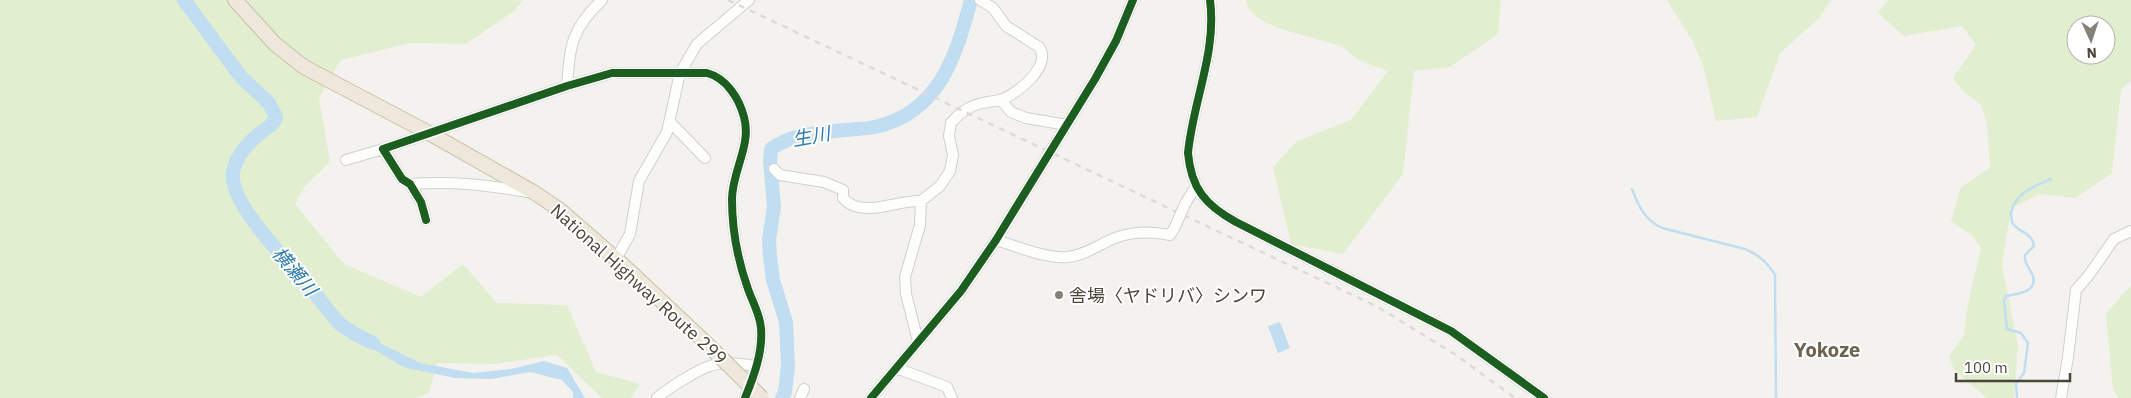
<svg xmlns="http://www.w3.org/2000/svg" width="2131" height="398" viewBox="0 0 2131 398" font-family="'IBM Plex Sans','Noto Sans JP',sans-serif">
	<rect width="100%" height="100%" fill="#f4f2ee"/>
	<path fill="#e1eecf" fill-rule="evenodd" d="M0,0H523L514,11L466,44L410,43L341,60L319,98L330,162L304,187L295,204L344,264L421,297L463,264L497,303L567,305L596,372L640,384L631,398H602L557,355L495,364L437,363L429,393L415,398H0Z
		M1246,0H1501L1498,34L1450,67L1414,71L1403,174L1343,254L1291,244L1273,167L1297,141L1351,120L1388,71C1378,67 1365,64 1356,58C1352,55 1348,51 1344,48C1322,36 1250,31 1246,0Z
		M1667,0H1831L1819,18L1780,53L1757,117L1716,121L1703,65L1693,42Z
		M1888,0H2131V80L2121,90L2112,173L2075,198L2040,194L2011,208L2002,265L2018,346L2014,398H1987L1954,370L1949,356L1964,335L1968,304L1981,248L1973,236L1951,221L1961,187L1990,168L1987,123L1981,105L1963,91L1953,78L1976,45L1962,26L1904,36L1878,13ZM2076,25H2106V55H2076Z
		M2131,285V398H2119L2113,390L2106,314Z"/>
	<path fill="#c0ddf1" d="M1280,322L1290,348L1278,353L1268,326Z
		M344,331L384,345L420,363L473,373L511,369L544,361L567,368L585,398H573V392L562,380L530,372L492,379L455,378L403,367Z"/>
	<g fill="none" stroke-linecap="round" stroke-linejoin="round">
		<path stroke="#c0ddf1" stroke-width="2.5" d="M1632,189C1639,207 1644,219 1662,228L1745,249C1759,255 1767,262 1775,275L1776,398
			M2017,398L2016,384L2024,373L2028,343L2021,333L2007,329L2004,300L2006,296C2017,294 2040,292 2032,274C2029,267 2024,264 2025,255L2034,246C2032,232 2020,233 2013,224C2011,220 2011,217 2011,213C2015,193 2034,186 2051,179"/>
		<path stroke="#c0ddf1" stroke-width="14" d="M184,0L241,77L269,103L276,117C274,126 264,129 258,135C246,145 235,158 233,173C228,203 294,268 313,291C322,302 330,314 340,324C350,332 362,338 373,343
			M782,398L785,392L788,366L786,322L773,280L770,257L769,239L774,207L770,161L771,149C794,133 818,133 844,130C854,129 865,129 875,127C939,113 956,56 971,0"/>
		<g stroke="#d2d0cb" stroke-width="12">
			<path id="minor" d="M1210,0C1217,52 1193,101 1188,153C1191,188 1205,205 1236,222L1451,331L1544,398
				M567,86C570,46 571,29 602,0
				M1001,100L1011,112L1026,118L1067,125
				M670,122L705,158
				M346,160L383,149
				M774,169L780,175L824,182L843,190V198C862,220 898,199 921,201
				M410,184C454,181 485,185 528,192
				M1185,204L1196,186
				M426,220L421,202L410,184L402,179L383,149L567,86L612,73H707C726,78 739,98 744,117C752,145 732,171 732,199C732,228 738,261 748,289C752,301 760,314 761,328C763,352 754,376 745,398
				M996,240C1016,246 1046,259 1067,257C1081,256 1094,248 1106,242C1127,231 1147,231 1170,235L1174,229
				M616,259L630,234L639,181L667,132L680,73L697,44L749,0
				M918,341L906,294L905,277L920,225L921,201L940,186L950,171L953,155L949,136L951,123C957,116 965,109 973,106C982,102 991,102 1000,100C1016,95 1053,66 1039,47L1006,26L993,8L980,0
				M896,368L947,387L952,398
				M657,398C667,389 697,370 710,366C724,361 741,364 756,366
				M800,398L804,389
				M871,398L961,291L996,240L1095,79L1116,41L1133,0
				M2061,398L2068,357L2076,290L2089,275L2114,239L2131,231"/>
		</g>
		<g stroke="#ccbfa9" stroke-width="16">
			<path id="highway" d="M235,0L275,44L304,67L429,133L535,193L560,210L623,265L705,342"/>
		</g>
		<use href="#minor" stroke="#fdfdfc" stroke-width="10"/>
		<use href="#highway" stroke="#ede8db" stroke-width="14"/>
		<path stroke="#dbdbda" stroke-width="2.5" stroke-dasharray="6 6" stroke-linecap="butt" d="M728,0L1378,307L1456,355L1515,398"/>
		<g stroke="#d2d0cb" stroke-width="12" stroke-linecap="butt">
			<path id="minor-bridge" d="M1174,229L1185,204"/>
		</g>
		<g stroke="#ccbfa9" stroke-width="16" stroke-linecap="butt">
			<path id="highway-bridge" d="M705,342L762,398"/>
		</g>
		<use href="#minor-bridge" stroke="#fdfdfc" stroke-width="10"/>
		<use href="#highway-bridge" stroke="#ede8db" stroke-width="14"/>
		<g stroke="#fff" stroke-width="11">
			<path id="cycleway" d="M1210,0C1217,52 1193,101 1188,153C1191,188 1205,205 1236,222L1451,331L1544,398
				M426,220L421,202L410,184L402,179L383,149L567,86L612,73H707C726,78 739,98 744,117C752,145 732,171 732,199C732,228 738,261 748,289C752,301 760,314 761,328C763,352 754,376 745,398
				M871,398L961,291L996,240L1095,79L1116,41L1133,0"/>
		</g>
		<use href="#cycleway" stroke="#1b5e20" stroke-width="8"/>
	</g>
	<circle fill="#868178" stroke="#fff" stroke-width="2" cx="1059" cy="295" r="5"/>
	<g text-anchor="middle" dominant-baseline="central" stroke-width="4" stroke-linejoin="round" paint-order="stroke">
		<g font-size="18" fill="#4b4439" stroke="#fff">
			<text transform="translate(639 284) rotate(42)">National Highway Route 299</text>
		</g>
		<g font-size="18" fill="#4b4439" stroke="#fff" text-anchor="start">
			<text x="1069" y="295">舎場〈ヤドリバ〉シンワ</text>
		</g>
		<g font-size="19" font-style="italic" fill="#2e7ab2" stroke="#fff">
			<text transform="translate(811 136) rotate(-10)">生川</text>
			<text transform="translate(295 271) rotate(50)">横瀬川</text>
		</g>
		<g font-size="20" font-weight="bold" fill="#6e6250" stroke="#fff">
			<text x="1827" y="349">Yokoze</text>
		</g>
	</g>
	<g transform="translate(2091 40) rotate(177)"><circle r="24" fill="#ffffff" stroke="#b7b4b0"/>
	<path d="M0-4L9 19L0 12L-9 19Z" fill="#868178"/>
	<text y="-8" font-size="14" font-weight="bold" text-anchor="middle" fill="#4b4439">N</text>
	</g>
	<path d="M1956 373v8h114v-8" fill="none" stroke="#4b4439" stroke-width="2.5"/>
	<text x="1964" y="373" font-size="15" fill="#4b4439" stroke="#ffffff" stroke-width="4" paint-order="stroke">100 m</text>
</svg>
